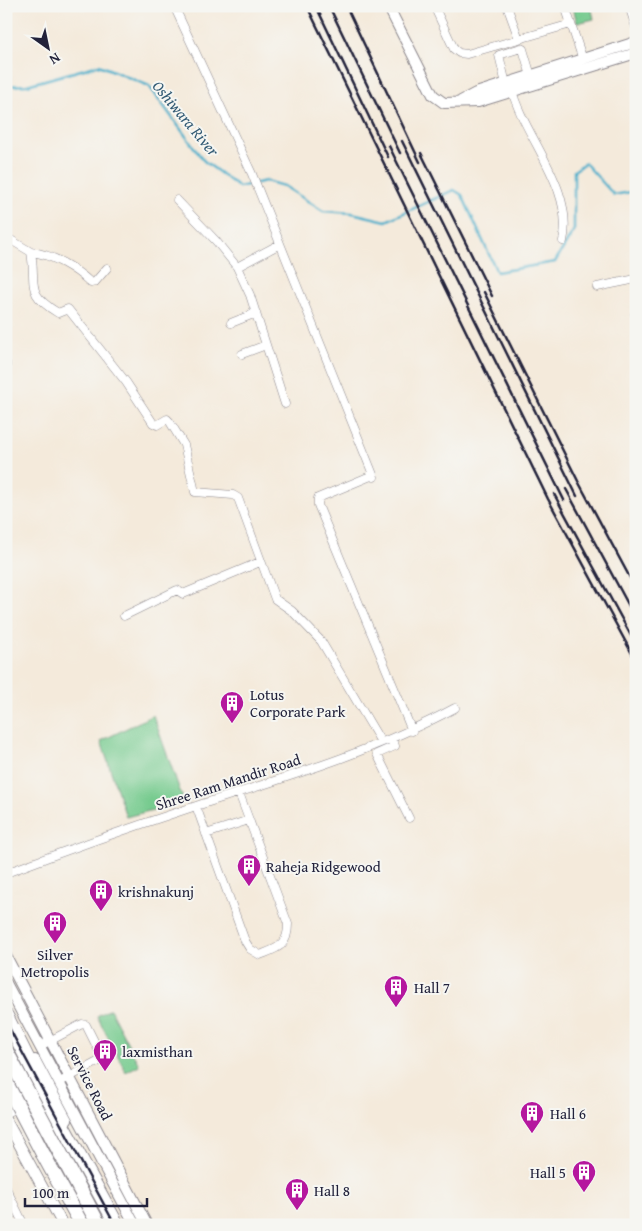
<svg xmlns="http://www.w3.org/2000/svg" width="642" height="1231" viewBox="0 0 642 1231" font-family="'Gentium Book Plus',serif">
	<rect width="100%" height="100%" fill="#f6f6f2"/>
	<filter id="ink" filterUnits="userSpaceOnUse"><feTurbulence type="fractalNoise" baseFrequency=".02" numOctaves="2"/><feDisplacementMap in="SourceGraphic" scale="10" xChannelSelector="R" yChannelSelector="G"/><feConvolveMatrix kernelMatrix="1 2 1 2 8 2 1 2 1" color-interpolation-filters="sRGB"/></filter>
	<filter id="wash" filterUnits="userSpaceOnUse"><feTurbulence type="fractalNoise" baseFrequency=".0096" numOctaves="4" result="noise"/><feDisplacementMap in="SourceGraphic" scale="20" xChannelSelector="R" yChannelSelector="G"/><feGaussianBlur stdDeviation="1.12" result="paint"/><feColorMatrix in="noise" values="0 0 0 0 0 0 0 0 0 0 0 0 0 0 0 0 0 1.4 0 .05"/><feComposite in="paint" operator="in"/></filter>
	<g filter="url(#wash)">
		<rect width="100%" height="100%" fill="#f4eadb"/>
		<path fill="#77cb8f" stroke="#4c7665" d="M578,6H591L594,19L577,23L573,7Z
			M153,715L184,802L126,817L101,741Z
			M110,1009L139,1065L126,1072L97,1016Z"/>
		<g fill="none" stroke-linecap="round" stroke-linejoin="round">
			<path stroke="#4cb0cc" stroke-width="2.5" d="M6,86L27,85L99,65L149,86L204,161L239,187L266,181L284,186L323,211L352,213L386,221L454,190L462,195L497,272L555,262L574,230V171L585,163L614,195L636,191"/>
		</g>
	</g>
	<g filter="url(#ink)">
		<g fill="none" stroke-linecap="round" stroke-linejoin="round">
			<g stroke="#8b868b" stroke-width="9">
				<path id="street" d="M174,6L252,174L374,477
					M434,6L454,49L459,53L467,54L571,24
					M507,6L519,39
					M565,6L583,60
					M629,6L636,27
					M506,84L499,55L521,48L523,49L531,76
					M511,87C523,136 575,188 563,241
					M177,200L216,241L237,267L280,244
					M6,237L31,252C37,286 24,292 58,313L68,309L126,382L153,423L157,425L167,419L170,422L184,445L195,492L233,495L238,498L275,599L292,611L321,641L381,742
					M31,252C52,254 76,269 91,283L95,282L107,268
					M237,267L250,295L285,404
					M597,287L636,279
					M635,314L636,315
					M231,323L256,313
					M242,354L266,345
					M6,363V366
					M373,475L318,498V505L412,731
					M124,616L177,590L183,594L260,562
					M392,738L395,746L377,754L409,818
					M196,806L245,941L250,949L260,955C278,948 288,946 288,924L239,793
					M206,834L249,820
					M6,873C69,849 132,827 196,806C284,778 373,752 455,708
					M40,1046L82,1024L86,1025L103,1059L60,1082
					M6,1113L34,1099
					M6,1188L24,1225"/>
			</g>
			<g stroke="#8b868b" stroke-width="12">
				<path id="secondary" d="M388,6L433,95L444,103L478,102L636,53
					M461,101L476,93L636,42
					M6,956L147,1225
					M6,983L135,1225
					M35,1060L67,1120
					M6,1120L63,1225"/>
			</g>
			<g stroke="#8b868b" stroke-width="16">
				<path id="highway" d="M6,1016L45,1094L117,1225
					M56,1145L99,1225
					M43,1154L82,1225"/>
			</g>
			<use href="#street" stroke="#fff" stroke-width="8"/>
			<use href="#secondary" stroke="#fff" stroke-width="10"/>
			<use href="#highway" stroke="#fff" stroke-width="14"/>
			<path stroke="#22223b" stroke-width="2.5" d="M307,6L548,499L636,661
				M316,6L388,157
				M329,6L400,153
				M346,6L420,162
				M402,141L577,496
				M389,146L564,500
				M421,153L492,296
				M484,292L578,481L636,589
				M566,489L636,619
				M554,494L636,645
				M6,1022L115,1225"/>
			<g stroke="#8b868b" stroke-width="16" stroke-linecap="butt">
				<path id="highway-bridge" d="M6,1051L56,1145
					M6,1083L43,1154"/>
			</g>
			<use href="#highway-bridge" stroke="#fff" stroke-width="14"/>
		</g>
	</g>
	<defs>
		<g id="building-pin" transform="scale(1.25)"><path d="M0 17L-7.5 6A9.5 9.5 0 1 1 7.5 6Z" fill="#b5179e" stroke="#f6f6f2"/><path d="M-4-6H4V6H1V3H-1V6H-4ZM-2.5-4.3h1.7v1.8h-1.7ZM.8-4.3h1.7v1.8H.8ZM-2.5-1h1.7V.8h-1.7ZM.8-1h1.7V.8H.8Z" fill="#fff"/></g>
	</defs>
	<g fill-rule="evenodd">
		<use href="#building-pin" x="232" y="703"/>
		<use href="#building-pin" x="249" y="866"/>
		<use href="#building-pin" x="101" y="891"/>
		<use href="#building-pin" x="55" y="923"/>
		<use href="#building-pin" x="396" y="987"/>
		<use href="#building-pin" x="105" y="1051"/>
		<use href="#building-pin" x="532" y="1113"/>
		<use href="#building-pin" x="584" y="1172"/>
		<use href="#building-pin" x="297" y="1190"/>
	</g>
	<g text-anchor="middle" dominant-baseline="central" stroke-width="4" stroke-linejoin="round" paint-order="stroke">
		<g font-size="15" fill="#22223b" stroke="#f6f6f2" text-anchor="start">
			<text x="250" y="694">Lotus<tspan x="250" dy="17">Corporate Park</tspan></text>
			<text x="266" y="866">Raheja Ridgewood</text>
			<text x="118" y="891">krishnakunj</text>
			<text x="55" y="954" text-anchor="middle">Silver<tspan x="55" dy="17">Metropolis</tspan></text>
			<text x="414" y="987">Hall 7</text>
			<text x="122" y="1051">laxmisthan</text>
			<text x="550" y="1113">Hall 6</text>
			<text x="566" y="1172" text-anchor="end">Hall 5</text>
			<text x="314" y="1190">Hall 8</text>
		</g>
		<g font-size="15" fill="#22223b" stroke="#f6f6f2">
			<text transform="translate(228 782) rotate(-18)">Shree Ram Mandir Road</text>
			<text transform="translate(90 1083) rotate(63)">Service Road</text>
		</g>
		<g font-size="16" font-style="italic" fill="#335b75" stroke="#f6f6f2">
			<text transform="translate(186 118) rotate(50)">Oshiwara River</text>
		</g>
	</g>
	<rect width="642" height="1231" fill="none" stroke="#f6f6f2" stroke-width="25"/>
	<g transform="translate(48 48) rotate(147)" stroke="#f6f6f2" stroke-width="4" paint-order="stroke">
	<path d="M0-4L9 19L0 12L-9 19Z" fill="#22223b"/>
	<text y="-8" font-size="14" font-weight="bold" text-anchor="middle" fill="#22223b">N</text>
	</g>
	<path d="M25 1198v8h122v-8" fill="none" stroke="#22223b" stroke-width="2.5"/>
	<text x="32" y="1198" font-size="15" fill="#22223b" stroke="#f6f6f2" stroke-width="4" paint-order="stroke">100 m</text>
</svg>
